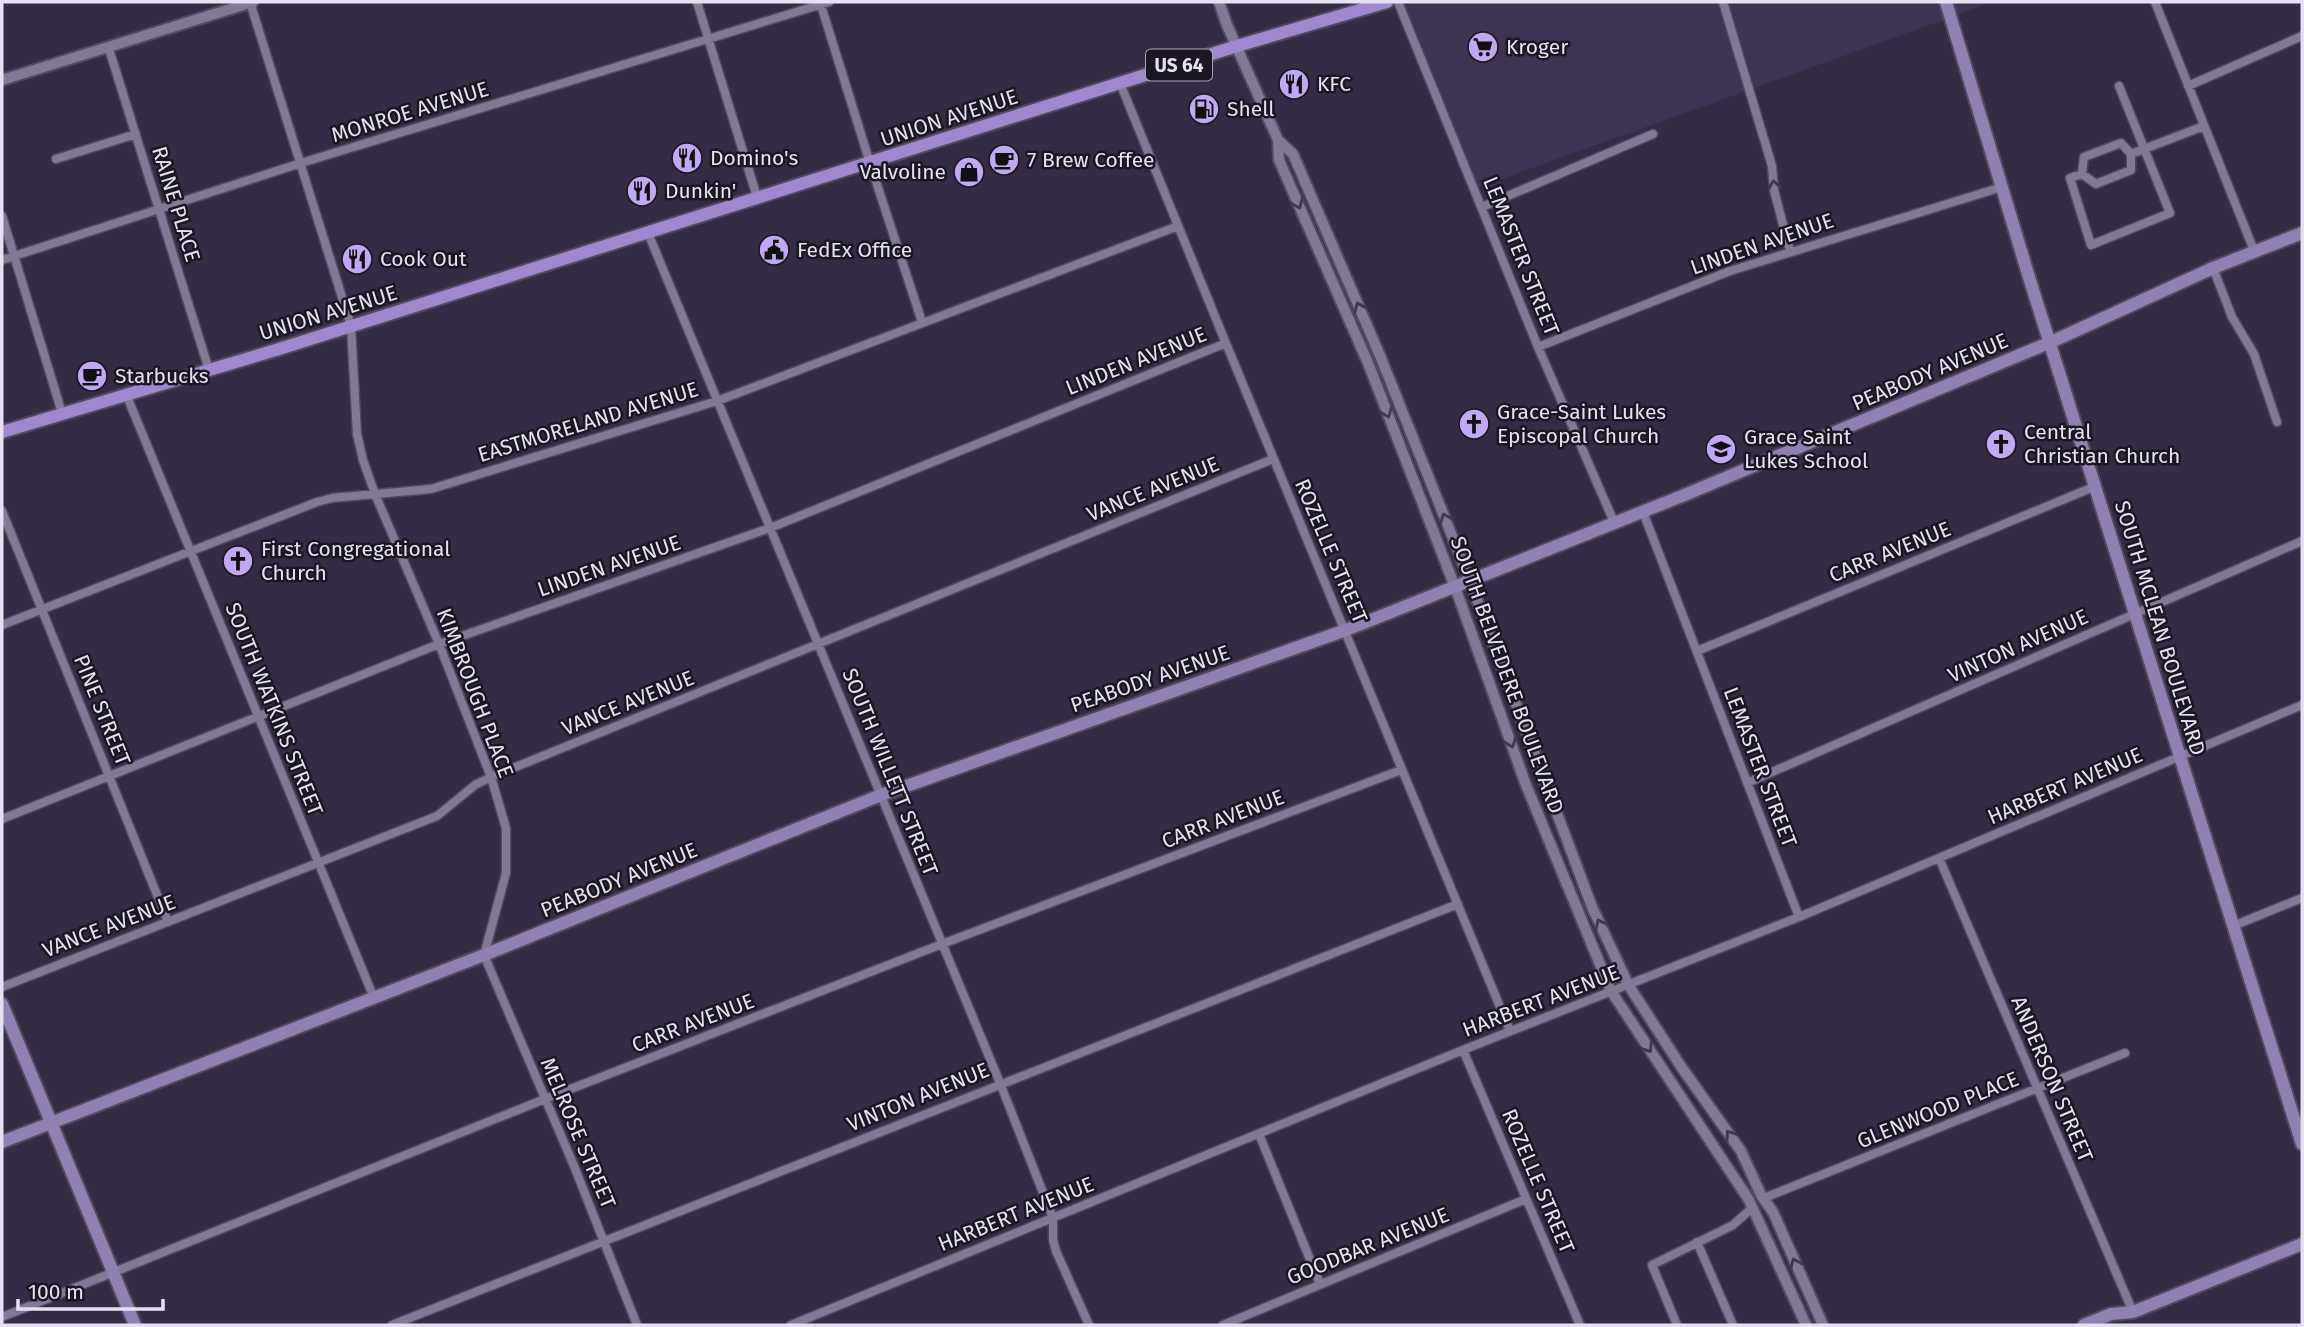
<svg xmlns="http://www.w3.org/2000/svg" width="2304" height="1327" viewBox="0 0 2304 1327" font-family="'Fira Sans',sans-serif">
	<rect width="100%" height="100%" fill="#342c45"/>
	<path fill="#3e3352" d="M1400,2H1993L1477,188Z"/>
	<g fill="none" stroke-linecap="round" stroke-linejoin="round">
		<g stroke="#51495f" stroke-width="11">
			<path id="minor" d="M250,2L351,326L357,434L363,460L375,494L439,644L491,777L506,828V873L484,955L574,1166L637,1325
				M697,2L757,197
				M820,2L870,163L922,322
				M1398,2L1538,347L1614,522
				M1723,2L1772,166L1774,190L1790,251
				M2155,2L2255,253
				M109,49L209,370
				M1120,83C1248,400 1380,716 1510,1031
				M2119,86L2170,213L2091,245L2070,178L2082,174L2096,184L2131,170V154
				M2188,86L2302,36
				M56,159L136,134
				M2082,174L2084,157L2121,143L2131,154L2204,126
				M1482,207L1653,134
				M2,216L62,413
				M648,233L1000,1083L1053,1218V1240L1056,1251L1089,1325
				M2,260L301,163L829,2
				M2213,268L2232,317L2254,354L2277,422
				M1538,347L1730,271L2002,187
				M126,394L374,998
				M2,511L168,922
				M1643,512L1799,917
				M2,625L317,502L332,498L431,489L717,401L1178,226
				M1697,651L2096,486
				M1747,783L2302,541
				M2,819L439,644L770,528L1226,343
				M1939,858L2133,1312
				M2233,926L2302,898
				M2,987L437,816L475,785L491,777L1273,459
				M1463,1050L1580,1325
				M1259,1134L1320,1284
				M1764,1198L2125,1053
				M1697,1242L1733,1325
				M2,1317L545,1099L942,944L1401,770
				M392,1325L1458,904
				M791,1325L1463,1050L1799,917L2302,705
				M1223,1325L1526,1199
				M1677,1325L1652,1265L1733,1225L1752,1208"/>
		</g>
		<g stroke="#51495f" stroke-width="14">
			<path id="tertiary" d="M1219,2L1227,25L1278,140L1293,154L1381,358L1470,581L1592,907L1629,986L1682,1068L1741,1151L1761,1195L1773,1212L1823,1325
				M2,80L253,2
				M1278,140L1279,160L1368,363L1455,587L1526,785L1611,991L1749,1200L1806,1325"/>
		</g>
		<g stroke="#51495f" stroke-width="16">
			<path id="secondary" d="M1946,2L2028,274L2302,1144
				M2,1004L135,1325
				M2,1142L484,955L881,795L1346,630L1682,496L2051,342L2213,268L2302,233
				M2084,1325L2111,1314L2133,1312L2302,1244"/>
		</g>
		<g stroke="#51495f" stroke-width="16">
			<path id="primary" d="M2,432L279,349L1237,46L1387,2"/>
		</g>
		<use href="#minor" stroke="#827996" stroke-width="8"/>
		<use href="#tertiary" stroke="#827996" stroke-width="10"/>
		<use href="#secondary" stroke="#9180b2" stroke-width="12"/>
		<use href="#primary" stroke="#9f88cd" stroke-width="12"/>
	</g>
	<defs><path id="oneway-chevron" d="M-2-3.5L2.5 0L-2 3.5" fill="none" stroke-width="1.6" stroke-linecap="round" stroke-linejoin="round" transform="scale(1.75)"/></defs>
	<g stroke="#3e394b">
		<use href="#oneway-chevron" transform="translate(1774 185) rotate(-98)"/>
		<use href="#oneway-chevron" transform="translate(1298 204) rotate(66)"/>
		<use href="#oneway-chevron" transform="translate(1359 307) rotate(-113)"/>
		<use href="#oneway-chevron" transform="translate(1387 413) rotate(69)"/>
		<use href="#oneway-chevron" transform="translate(1445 518) rotate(-111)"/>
		<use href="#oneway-chevron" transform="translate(1511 743) rotate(70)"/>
		<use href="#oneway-chevron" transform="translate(1600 924) rotate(-115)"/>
		<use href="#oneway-chevron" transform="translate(1648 1048) rotate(57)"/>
		<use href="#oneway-chevron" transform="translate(1730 1135) rotate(-125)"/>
		<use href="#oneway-chevron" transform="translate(1795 1263) rotate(-114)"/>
	</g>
	<defs>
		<g id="supermarket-disc" transform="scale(1.575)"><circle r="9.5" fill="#c1a8f3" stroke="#1a1722"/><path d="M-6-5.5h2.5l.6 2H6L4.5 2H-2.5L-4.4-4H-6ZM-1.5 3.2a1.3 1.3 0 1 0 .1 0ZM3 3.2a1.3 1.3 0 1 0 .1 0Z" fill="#111"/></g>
		<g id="restaurant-disc" transform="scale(1.575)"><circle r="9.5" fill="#c1a8f3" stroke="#1a1722"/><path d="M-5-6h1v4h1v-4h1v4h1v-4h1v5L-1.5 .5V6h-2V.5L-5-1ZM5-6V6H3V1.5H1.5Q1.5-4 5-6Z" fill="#111"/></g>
		<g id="fuel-disc" transform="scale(1.575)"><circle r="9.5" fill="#c1a8f3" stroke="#1a1722"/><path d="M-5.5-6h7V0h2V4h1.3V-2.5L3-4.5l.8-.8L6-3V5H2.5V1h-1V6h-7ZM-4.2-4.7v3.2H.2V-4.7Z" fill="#111"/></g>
		<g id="cafe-disc" transform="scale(1.575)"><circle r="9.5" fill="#c1a8f3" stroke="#1a1722"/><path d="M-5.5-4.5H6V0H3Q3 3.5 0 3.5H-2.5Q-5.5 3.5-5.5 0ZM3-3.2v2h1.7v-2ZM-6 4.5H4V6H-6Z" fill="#111"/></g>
		<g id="shop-disc" transform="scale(1.575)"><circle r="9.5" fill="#c1a8f3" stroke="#1a1722"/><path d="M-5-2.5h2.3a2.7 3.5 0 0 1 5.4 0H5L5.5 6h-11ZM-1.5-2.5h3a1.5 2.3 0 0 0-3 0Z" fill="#111"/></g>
		<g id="civic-disc" transform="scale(1.575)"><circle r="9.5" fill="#c1a8f3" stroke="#1a1722"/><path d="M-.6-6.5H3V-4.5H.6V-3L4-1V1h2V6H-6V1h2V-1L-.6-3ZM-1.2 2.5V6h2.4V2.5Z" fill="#111"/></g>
		<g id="church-disc" transform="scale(1.575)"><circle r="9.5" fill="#c1a8f3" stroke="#1a1722"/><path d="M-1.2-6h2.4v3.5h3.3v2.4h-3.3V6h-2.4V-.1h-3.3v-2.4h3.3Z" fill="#111"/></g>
		<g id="school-disc" transform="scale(1.575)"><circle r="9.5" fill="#c1a8f3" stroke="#1a1722"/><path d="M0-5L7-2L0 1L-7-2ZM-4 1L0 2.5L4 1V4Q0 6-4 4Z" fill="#111"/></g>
	</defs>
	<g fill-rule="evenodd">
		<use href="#supermarket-disc" x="1483" y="47"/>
		<use href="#restaurant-disc" x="1294" y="84"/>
		<use href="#fuel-disc" x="1204" y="109"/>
		<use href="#restaurant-disc" x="687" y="158"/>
		<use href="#cafe-disc" x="1004" y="160"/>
		<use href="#shop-disc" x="969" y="172"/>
		<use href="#restaurant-disc" x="642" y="191"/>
		<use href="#civic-disc" x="774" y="250"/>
		<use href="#restaurant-disc" x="357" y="259"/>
		<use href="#cafe-disc" x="92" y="376"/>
		<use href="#church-disc" x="1474" y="424"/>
		<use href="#church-disc" x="2001" y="444"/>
		<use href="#school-disc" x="1721" y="449"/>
		<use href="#church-disc" x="238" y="561"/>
	</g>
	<g text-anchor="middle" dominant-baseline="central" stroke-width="5" stroke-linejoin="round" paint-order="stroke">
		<rect fill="#1a1722" stroke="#a9a4b4" stroke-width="2" x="1146" y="49.5" width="66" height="31" rx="5"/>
		<g font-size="19" font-weight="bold" fill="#e6e1f2">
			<text x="1179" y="65">US 64</text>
		</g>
		<g font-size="21" fill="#e6e1f2" stroke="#1a1722" text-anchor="start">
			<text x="1506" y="47">Kroger</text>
			<text x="1317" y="84">KFC</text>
			<text x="1227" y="109">Shell</text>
			<text x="710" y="158">Domino's</text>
			<text x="1027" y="160">7 Brew Coffee</text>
			<text x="946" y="172" text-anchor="end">Valvoline</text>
			<text x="665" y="191">Dunkin'</text>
			<text x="797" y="250">FedEx Office</text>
			<text x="380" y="259">Cook Out</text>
			<text x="115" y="376">Starbucks</text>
			<text x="1497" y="412">Grace-Saint Lukes<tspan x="1497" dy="24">Episcopal Church</tspan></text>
			<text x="2024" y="432">Central<tspan x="2024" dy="24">Christian Church</tspan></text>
			<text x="1744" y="437">Grace Saint<tspan x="1744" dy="24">Lukes School</tspan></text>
			<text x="261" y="549">First Congregational<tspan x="261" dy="24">Church</tspan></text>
		</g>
		<g font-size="21" fill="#e6e1f2" stroke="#1a1722">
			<text transform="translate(410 112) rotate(-17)">MONROE AVENUE</text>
			<text transform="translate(949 118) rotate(-18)">UNION AVENUE</text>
			<text transform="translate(176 204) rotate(73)">RAINE PLACE</text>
			<text transform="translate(1762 244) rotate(-19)">LINDEN AVENUE</text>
			<text transform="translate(1521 256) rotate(68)">LEMASTER STREET</text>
			<text transform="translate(328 313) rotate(-17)">UNION AVENUE</text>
			<text transform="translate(1136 361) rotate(-22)">LINDEN AVENUE</text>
			<text transform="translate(1930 372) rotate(-23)">PEABODY AVENUE</text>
			<text transform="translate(588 422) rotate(-17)">EASTMORELAND AVENUE</text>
			<text transform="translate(1153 489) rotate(-22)">VANCE AVENUE</text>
			<text transform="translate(1331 551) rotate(67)">ROZELLE STREET</text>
			<text transform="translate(1890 552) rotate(-22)">CARR AVENUE</text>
			<text transform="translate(609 566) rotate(-19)">LINDEN AVENUE</text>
			<text transform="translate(2160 628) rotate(73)">SOUTH MCLEAN BOULEVARD</text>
			<text transform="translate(2018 646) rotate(-24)">VINTON AVENUE</text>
			<text transform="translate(1507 675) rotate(70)">SOUTH BELVEDERE BOULEVARD</text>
			<text transform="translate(1150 679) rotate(-19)">PEABODY AVENUE</text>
			<text transform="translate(475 693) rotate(69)">KIMBROUGH PLACE</text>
			<text transform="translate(628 703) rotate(-22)">VANCE AVENUE</text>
			<text transform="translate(274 709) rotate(68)">SOUTH WATKINS STREET</text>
			<text transform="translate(102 710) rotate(68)">PINE STREET</text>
			<text transform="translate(1760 767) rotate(69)">LEMASTER STREET</text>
			<text transform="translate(890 772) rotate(68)">SOUTH WILLETT STREET</text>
			<text transform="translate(2065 786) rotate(-23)">HARBERT AVENUE</text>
			<text transform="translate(1223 819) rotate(-21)">CARR AVENUE</text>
			<text transform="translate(619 880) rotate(-22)">PEABODY AVENUE</text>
			<text transform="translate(109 926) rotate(-21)">VANCE AVENUE</text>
			<text transform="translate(1541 1001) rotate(-21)">HARBERT AVENUE</text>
			<text transform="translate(693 1023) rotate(-21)">CARR AVENUE</text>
			<text transform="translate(2052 1079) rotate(67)">ANDERSON STREET</text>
			<text transform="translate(918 1097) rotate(-22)">VINTON AVENUE</text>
			<text transform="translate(1938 1110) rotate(-22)">GLENWOOD PLACE</text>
			<text transform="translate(578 1133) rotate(67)">MELROSE STREET</text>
			<text transform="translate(1538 1181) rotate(67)">ROZELLE STREET</text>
			<text transform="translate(1016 1214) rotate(-22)">HARBERT AVENUE</text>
			<text transform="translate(1368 1246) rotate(-22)">GOODBAR AVENUE</text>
		</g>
	</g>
	<rect width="2304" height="1327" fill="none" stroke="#e6e1f2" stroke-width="7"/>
	<path d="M18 1299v10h145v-10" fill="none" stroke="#e6e1f2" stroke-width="3.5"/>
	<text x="28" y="1299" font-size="21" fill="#e6e1f2" stroke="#1a1722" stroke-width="5" paint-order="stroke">100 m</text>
</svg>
